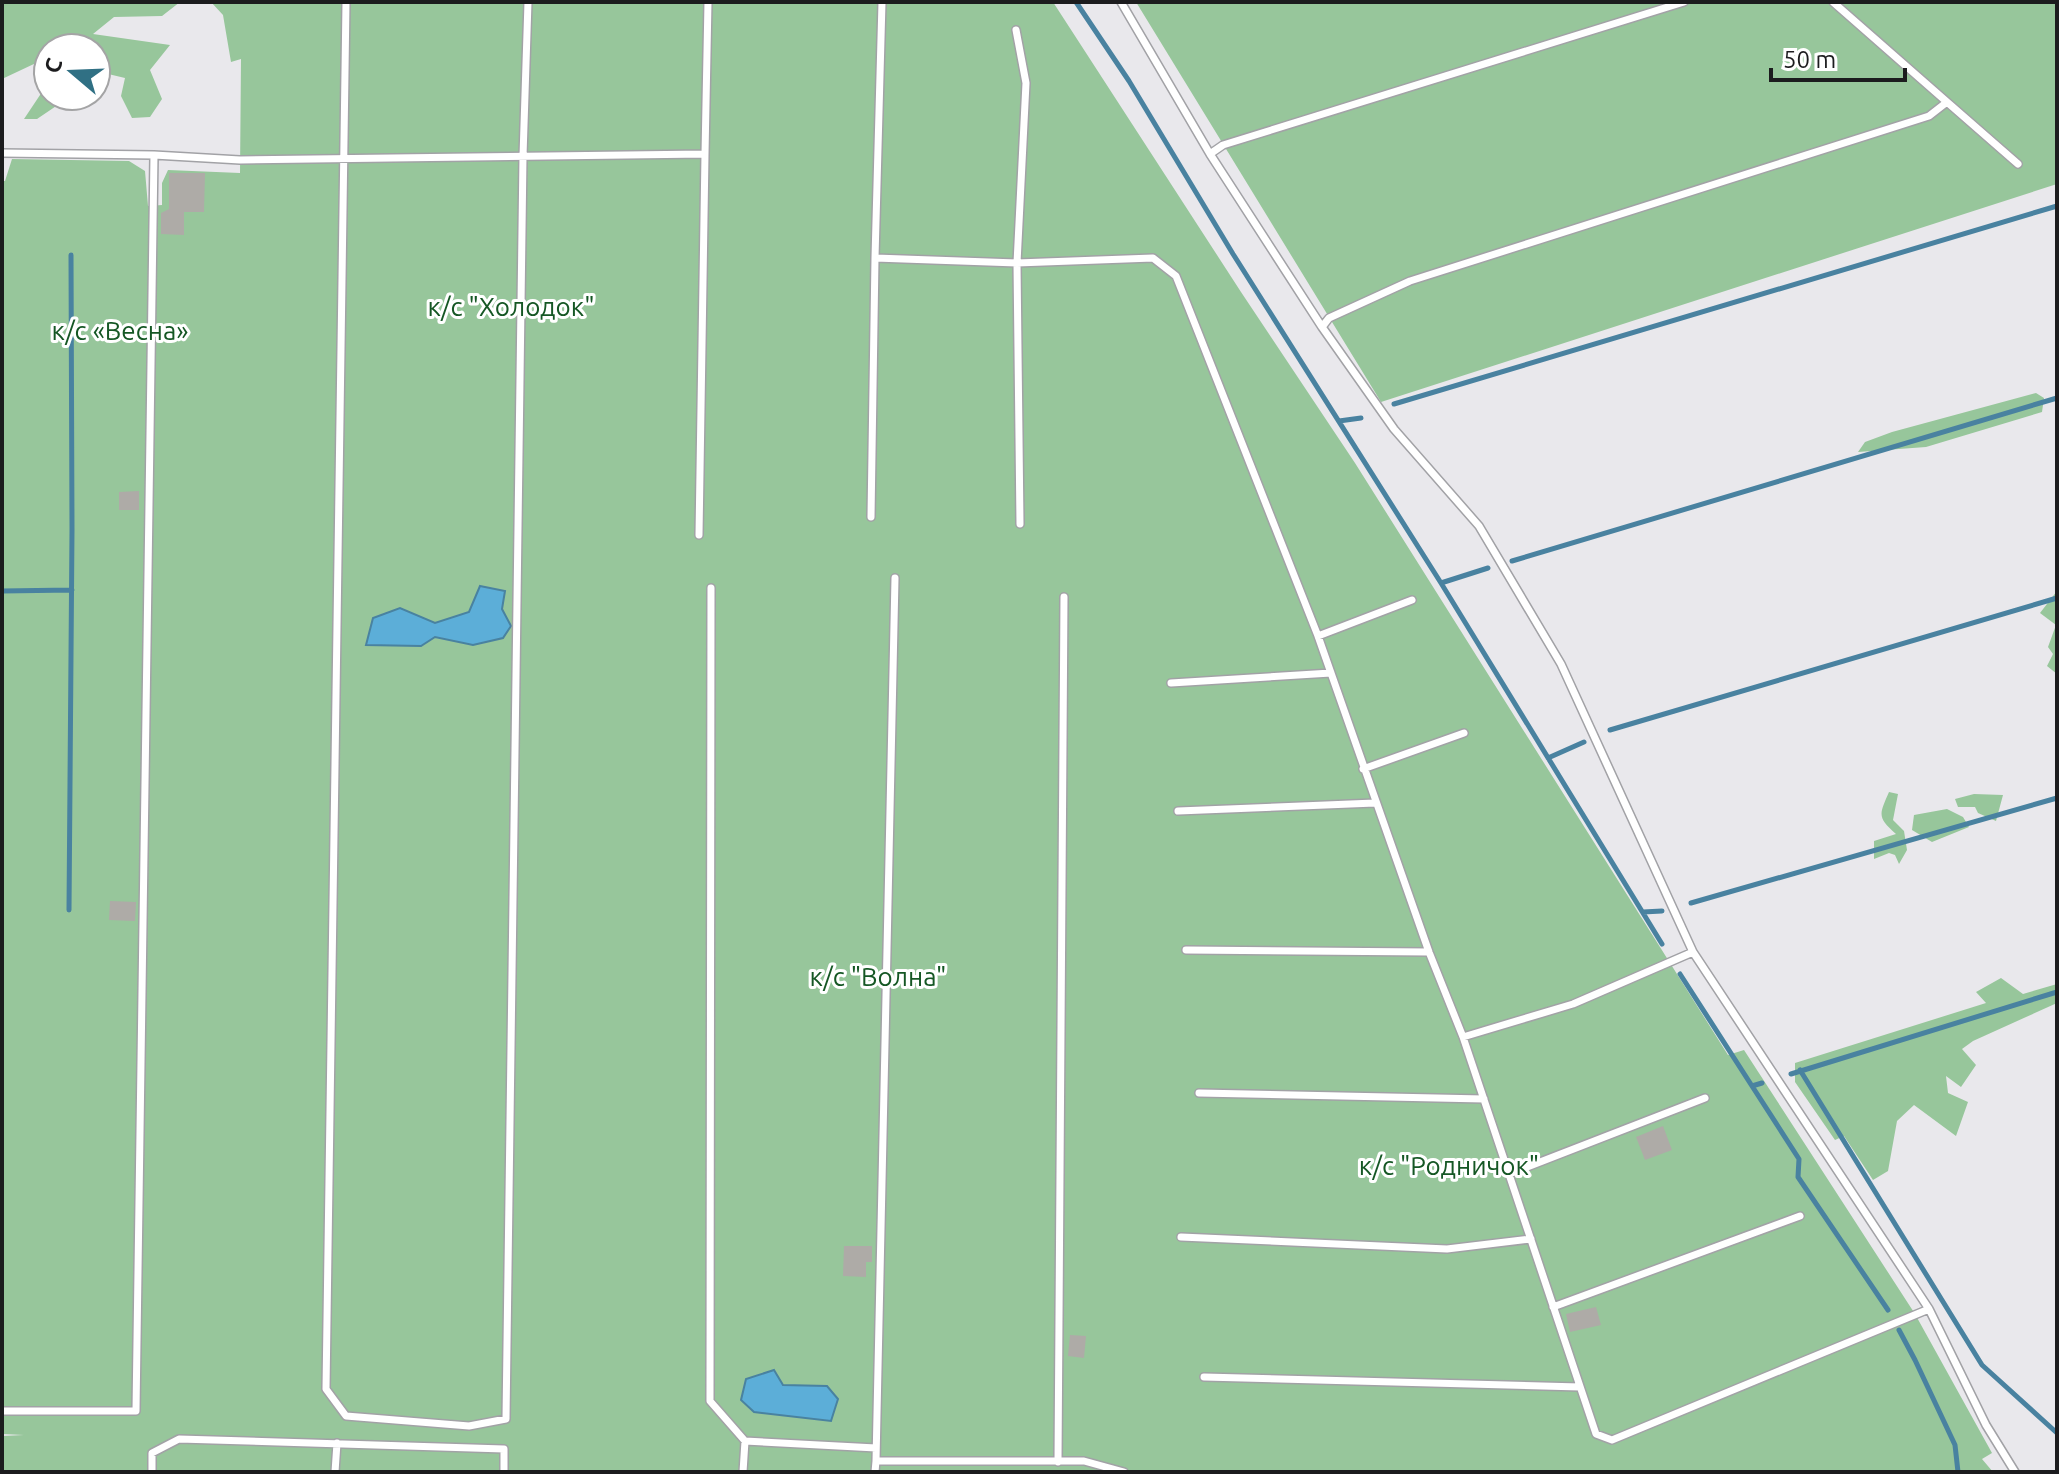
<svg xmlns="http://www.w3.org/2000/svg" width="2059" height="1474" viewBox="0 0 2059 1474" font-family="Ubuntu,sans-serif">
	<rect width="100%" height="100%" fill="#e9e8ec"/>
	<path fill="#97c69b" d="M2,2H180L162,16L114,17L93,34L170,45L150,70L162,99L150,117L132,118L121,96L125,78L104,73L96,79V48H48V75L36,63L2,79Z
		M211,2H1053L1241,292L1355,463L1728,1055L1744,1050L1915,1314L1992,1453L1982,1459L1993,1472H2V1436L24,1435L2,1434V181H5L12,159L129,161L145,171L148,206L162,205V183L168,170L240,173L241,59L231,62L223,15Z
		M1136,2H2057V184L1381,402Z
		M48,83V96H71L37,119H24Z
		M2036,393L2044,398L2042,412L1926,447L1858,452L1865,442L1892,432Z
		M2057,591V674L2047,666L2053,654L2048,647L2056,625L2040,613Z
		M1889,792L1898,794L1893,820L1904,831L1907,850L1899,864L1895,855L1889,853L1874,859V841L1896,834C1877,817 1879,815 1889,792Z
		M1974,794L2003,795L1996,821L1978,813L1975,807H1958L1955,799Z
		M1947,809L1963,817L1969,827L1932,842L1912,830L1914,815Z
		M2001,978L2023,994L2057,984V1003L1973,1041L1962,1049L1976,1065L1961,1087L1946,1076L1948,1093L1968,1102L1956,1136L1914,1105L1897,1121L1888,1171L1873,1180L1844,1136L1835,1140L1795,1082V1063L1986,1003L1976,992Z"/>
	<path fill="#5caed8" stroke="#4982a0" stroke-width="2" d="M480,586L505,591L502,609L511,626L503,638L473,645L435,637L421,646L366,645L373,618L400,608L435,623L469,612Z
		M774,1370L783,1385L827,1386L838,1399L831,1421L754,1412L741,1400L746,1379Z"/>
	<g fill="none" stroke-linecap="round" stroke-linejoin="round">
		<path stroke="#4982a0" stroke-width="5" d="M1076,2L1129,81L1233,254L1441,583L1662,944
			M1394,404L2057,206
			M1339,421L1361,418
			M1512,561L2057,398
			M1441,583L1488,568
			M2,591L72,590
			M1610,730L2057,598
			M1548,758L1584,742
			M1691,903L2057,798
			M69,910L72,529L71,255
			M1643,912L1662,911
			M1680,974L1752,1086L1762,1083
			M1800,1070L1982,1365L2057,1433
			M1791,1074L2057,992
			M1752,1086L1799,1159L1798,1177L1888,1310
			M1899,1330L1915,1360L1955,1445L1958,1472"/>
	</g>
	<path fill="#aeaba7" d="M169,173H205L204,212H184V235L161,234V213L169,209Z
		M139,491V510H119V492Z
		M110,901L136,902L135,921L109,920Z
		M1663,1126L1672,1150L1645,1160L1636,1137Z
		M844,1246H872V1262H866V1277L843,1276Z
		M1596,1307L1601,1325L1570,1332L1566,1314Z
		M1070,1335L1086,1336L1084,1358L1068,1356Z"/>
	<g fill="none" stroke-linecap="round" stroke-linejoin="round">
		<g stroke="#a2a2a6" stroke-width="10">
			<path id="service" d="M346,2L326,1389L346,1416L469,1426L506,1419L523,156L528,2
				M882,2L875,258L1017,263L1153,258L1176,276L1318,636L1429,952L1463,1037L1573,1004L1693,952
				M1121,2L1210,154L1322,327L1394,429L1479,526L1561,664L1693,952L1929,1309L1986,1425L2015,1472
				M1833,2L1947,102
				M1016,30L1026,83L1017,263L1020,524
				M2,153L154,155L240,160L705,154L699,535
				M705,154L708,2
				M1210,154L1223,145L1684,2
				M1322,327L1329,318L1410,281L1929,116L1947,102L2018,164
				M871,517L875,258
				M711,588L710,1401L745,1441L876,1448
				M1318,636L1412,600
				M1171,683L1331,673
				M1363,769L1464,733
				M1178,811L1375,803
				M1186,950L1429,952
				M1463,1037L1596,1434L1612,1440L1929,1309
				M1199,1093L1484,1099
				M1509,1174L1705,1098
				M1181,1237L1447,1249L1531,1239
				M1553,1307L1800,1216
				M1204,1377L1580,1387
				M2,1411H136L154,155
				M876,1461L895,578
				M1058,1462L1064,597
				M152,1472V1453L179,1439L504,1449V1472
				M335,1472L337,1443
				M743,1472L745,1441
				M875,1472L876,1461H1084L1124,1472"/>
		</g>
		<use href="#service" stroke="#fff" stroke-width="7"/>
	</g>
	<g text-anchor="middle" dominant-baseline="central" stroke-width="6" stroke-linejoin="round" paint-order="stroke">
		<g font-size="26" fill="#155724" stroke="#fff">
			<text x="511" y="306">к/с "Холодок"</text>
			<text x="120" y="330">к/с «Весна»</text>
			<text x="878" y="976">к/с "Волна"</text>
			<text x="1449" y="1165">к/с "Родничок"</text>
		</g>
	</g>
	<rect width="2059" height="1474" fill="none" stroke="#1c1c1e" stroke-width="8"/>
	<g transform="translate(72 72) rotate(289)"><circle r="38" fill="#ffffff" stroke="#a4a4a5" stroke-width="2"/>
	<path d="M0-6L14 30L0 20L-14 30Z" fill="#307084"/>
	<text y="-12" font-size="22" font-weight="bold" text-anchor="middle" fill="#1c1c1e">С</text>
	</g>
	<path d="M1771 68v12h134v-12" fill="none" stroke="#1c1c1e" stroke-width="4"/>
	<text x="1783" y="68" font-size="24" fill="#1c1c1e" stroke="#ffffff" stroke-width="6" paint-order="stroke">50 m</text>
</svg>
